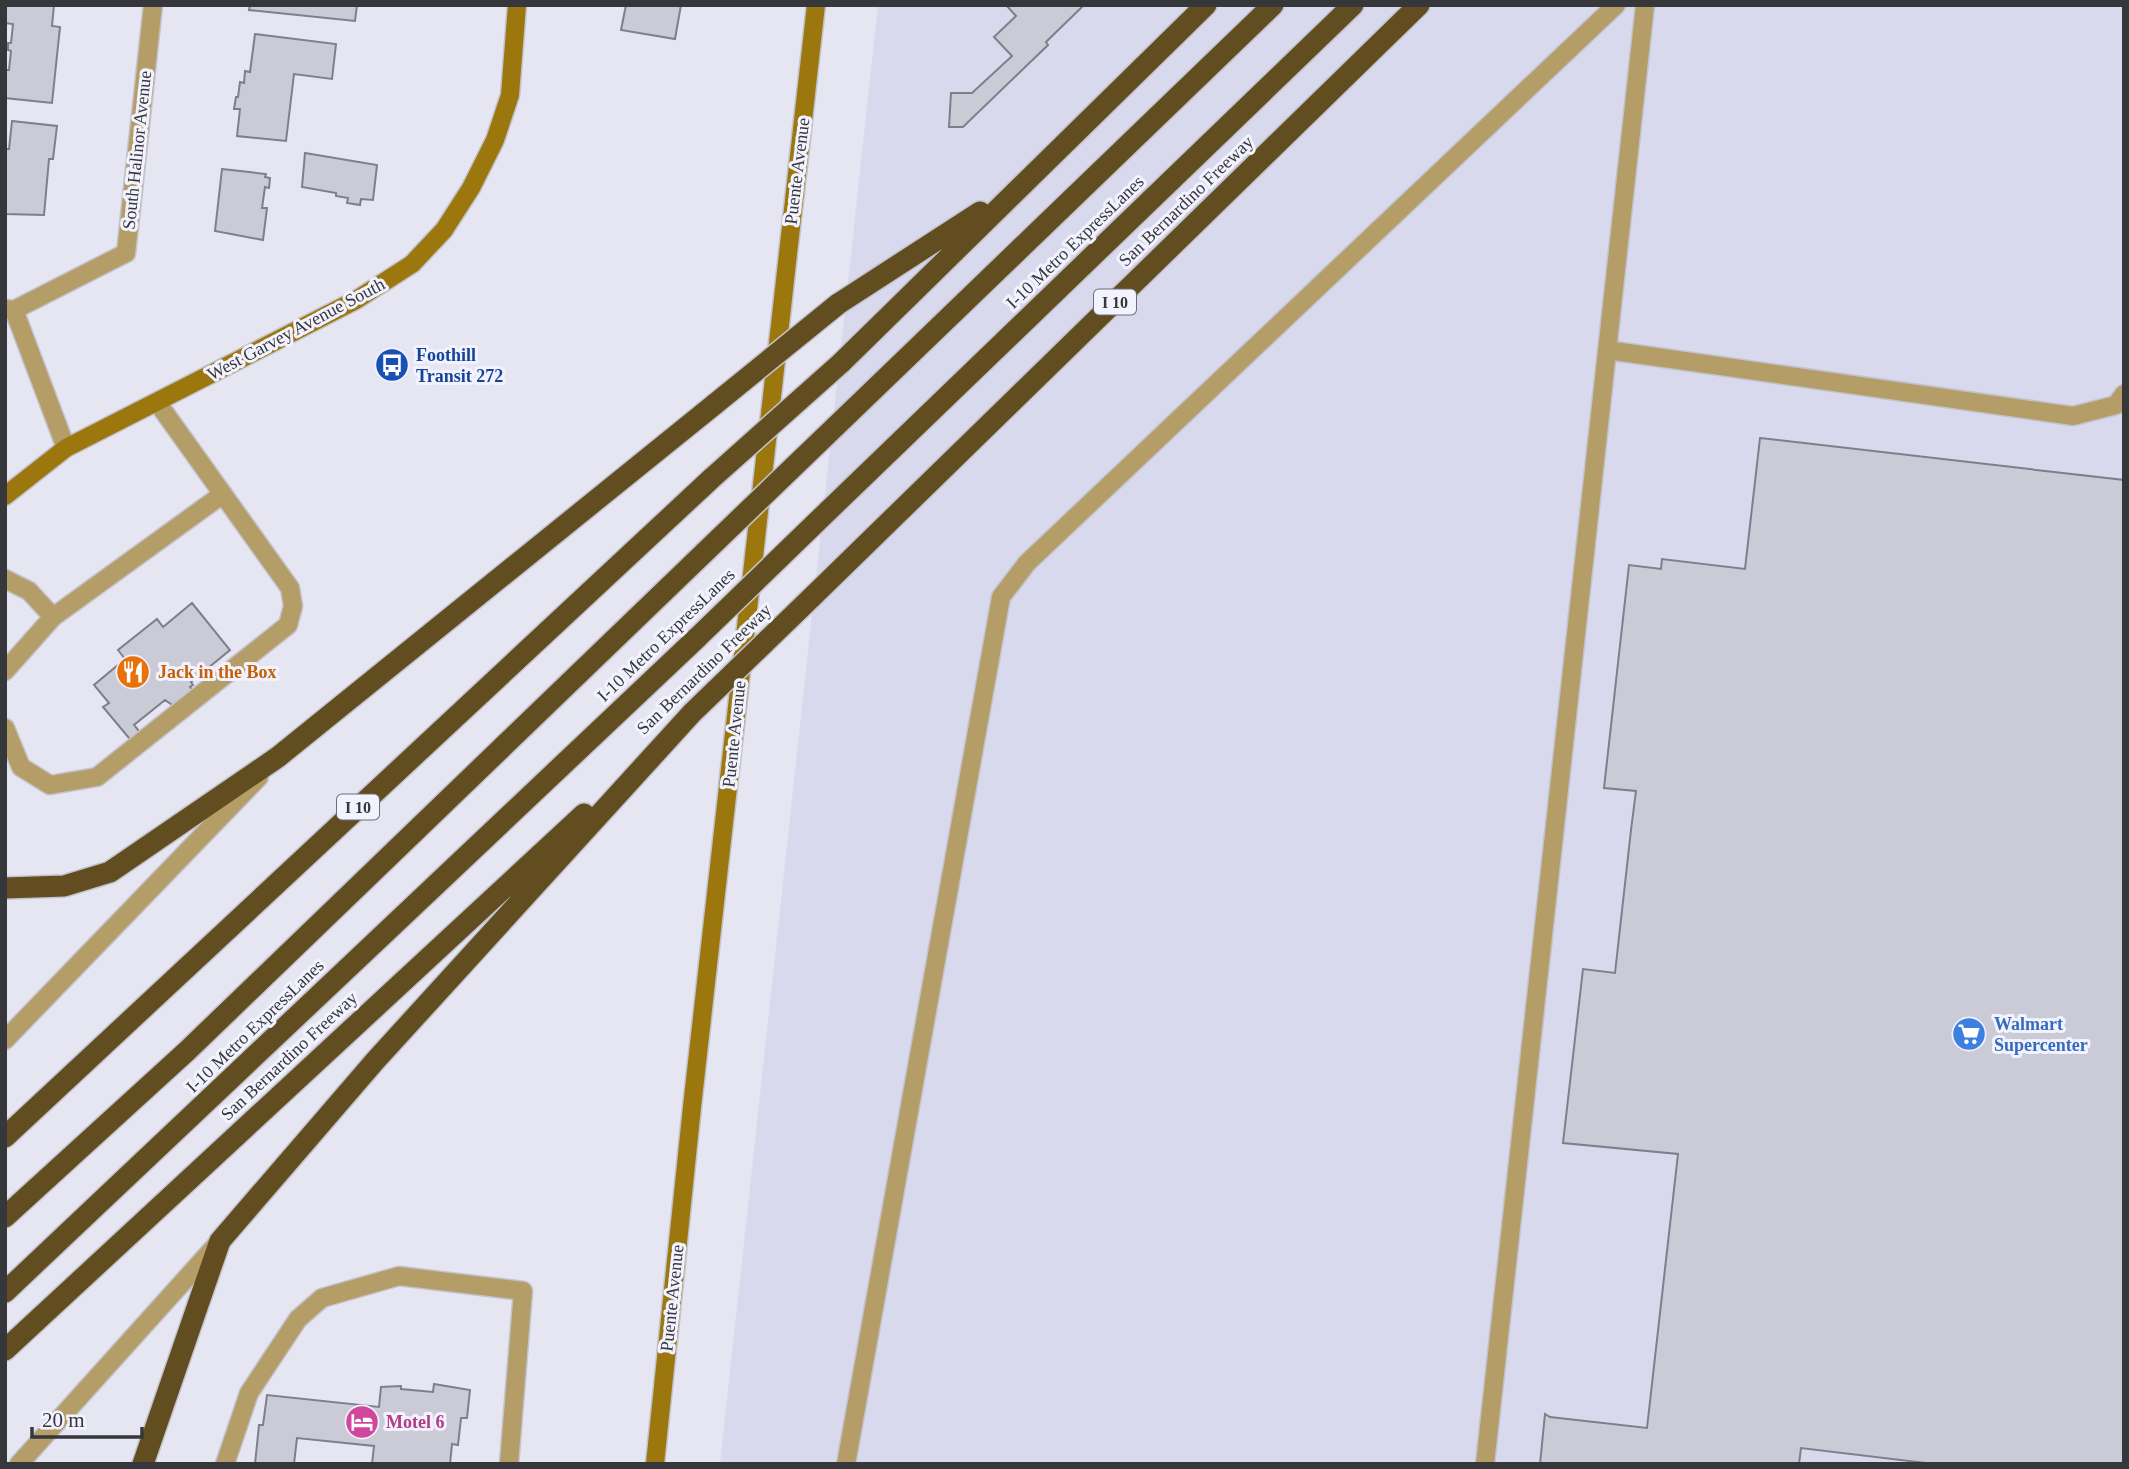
<svg xmlns="http://www.w3.org/2000/svg" width="2129" height="1469" viewBox="0 0 2129 1469" font-family="Georgia,serif">
	<rect width="100%" height="100%" fill="#e5e6f2"/>
	<path fill="#d8d9ec" d="M878,5H2124V1464H720Z"/>
	<path fill="#cacbd7" stroke="#7e7f89" stroke-width="2" d="M5,5H54L52,26L60,27L52,103L5,98V70H9L11,51L8,50V43H11L13,24L5,23Z
		M250,5H357L355,21L249,10Z
		M626,5H681L675,39L621,30Z
		M1006,5H1084L1046,42L1048,45L963,127H949L951,93H972L1012,56L994,37L1016,16Z
		M255,34L336,44L332,79L294,74L286,141L237,136L240,109H234L236,97H238L240,82L244,83L245,71L250,72Z
		M12,121L57,126L53,159H49L44,215L5,214V149H9Z
		M305,153L377,165L373,200L361,199L360,205L347,203L348,198L336,196V193L302,187Z
		M222,169L266,174L265,177L270,178L269,188L265,187L262,208H267L263,240L215,231Z
		M1760,438L2124,480V1464H1934L1801,1448L1799,1464H1540L1545,1414L1550,1417L1647,1428L1678,1154L1563,1143L1583,969L1615,973L1631,830L1636,791L1604,788L1629,565L1661,569L1662,559L1745,569Z
		M192,603L230,650L191,682L193,685L190,687L196,695L178,709L165,700L134,725L143,736L134,744L103,707L109,703L94,685L125,659L118,650L157,619L163,627Z
		M434,1384L470,1390L467,1418H461L458,1445L452,1444L450,1464H372L374,1446L297,1438L294,1464H255L259,1425H263L267,1395L379,1407L381,1387L401,1386V1389L433,1392Z"/>
	<g fill="none" stroke-linecap="round" stroke-linejoin="round">
		<g stroke="#c2c3cd" stroke-width="21">
			<path id="service" d="M1607,350L2073,416L2116,405L2124,394
				M5,579L29,591L53,617
				M5,671L53,617L223,494
				M5,728L21,767L50,785L97,777L288,625L293,606L290,588L157,402
				M5,1040L259,777
				M19,1464L218,1243
				M225,1464L249,1393L298,1319L322,1298L399,1276L523,1291L509,1464
				M846,1464L1001,597L1027,563L1616,5
				M1485,1464L1645,5"/>
		</g>
		<g stroke="#c2c3cd" stroke-width="21">
			<path id="minor" d="M5,309L14,310L66,448
				M14,310L126,253L153,5"/>
		</g>
		<g stroke="#c2c3cd" stroke-width="21">
			<path id="secondary" d="M5,496L66,448L356,300L412,264L444,230L471,188L495,140L510,95L517,5
				M655,1464L692,1107L816,5"/>
		</g>
		<g stroke="#c2c3cd" stroke-width="24">
			<path id="motorway" d="M838,304L980,212
				M841,363L1206,5
				M836,426L1273,5
				M828,511L1353,5
				M811,598L1419,5
				M5,888L64,886L110,872L278,757L715,404
				M5,1137L712,478
				M5,1217L187,1051L705,552
				M5,1292L698,637
				M5,1350L584,814
				M143,1464L220,1241L375,1061L692,713"/>
		</g>
		<use href="#service" stroke="#b59d67" stroke-width="18"/>
		<use href="#minor" stroke="#b59d67" stroke-width="18"/>
		<use href="#secondary" stroke="#9c770e" stroke-width="18"/>
		<use href="#motorway" stroke="#614d1f" stroke-width="21"/>
		<g stroke="#c2c3cd" stroke-width="24" stroke-linecap="butt">
			<path id="motorway-bridge" d="M715,404L838,304
				M712,478L841,363
				M705,552L836,426
				M698,637L828,511
				M692,713L811,598"/>
		</g>
		<use href="#motorway-bridge" stroke="#614d1f" stroke-width="21"/>
	</g>
	<defs>
		<g id="bus-disc" transform="scale(1.75)"><circle r="9.5" fill="#1a4fb4" stroke="#f2f3ff"/><path d="M-5-6H5V4H4V6H2V4H-2V6H-4V4H-5ZM-3.5-4V0h7V-4ZM-3.5 1.2v1.5H-2V1.2ZM2 1.2v1.5H3.5V1.2Z" fill="#fff"/></g>
		<g id="restaurant-disc" transform="scale(1.75)"><circle r="9.5" fill="#e8710a" stroke="#f2f3ff"/><path d="M-5-6h1v4h1v-4h1v4h1v-4h1v5L-1.5 .5V6h-2V.5L-5-1ZM5-6V6H3V1.5H1.5Q1.5-4 5-6Z" fill="#fff"/></g>
		<g id="supermarket-disc" transform="scale(1.75)"><circle r="9.5" fill="#3f7fe0" stroke="#f2f3ff"/><path d="M-6-5.5h2.5l.6 2H6L4.5 2H-2.5L-4.4-4H-6ZM-1.5 3.2a1.3 1.3 0 1 0 .1 0ZM3 3.2a1.3 1.3 0 1 0 .1 0Z" fill="#fff"/></g>
		<g id="hotel-disc" transform="scale(1.75)"><circle r="9.5" fill="#d1479c" stroke="#f2f3ff"/><path d="M-6-4.5h1.5V1H6V5H4.5V3h-9V5H-6ZM-4 0a1.8 1.8 0 1 1 3.6 0ZM.5 0V-2.5h3Q6-2.5 6 0Z" fill="#fff"/></g>
	</defs>
	<g fill-rule="evenodd">
		<use href="#bus-disc" x="392" y="365"/>
		<use href="#restaurant-disc" x="133" y="672"/>
		<use href="#supermarket-disc" x="1969" y="1034"/>
		<use href="#hotel-disc" x="362" y="1422"/>
	</g>
	<g text-anchor="middle" dominant-baseline="central" stroke-width="6" stroke-linejoin="round" paint-order="stroke">
		<g fill="#f2f3ff" stroke="#6e6f76" stroke-width="2">
			<rect x="1094" y="289.5" width="42" height="25" rx="5"/>
			<rect x="337" y="794.5" width="42" height="25" rx="5"/>
		</g>
		<g font-size="16" font-weight="bold" fill="#36373b">
			<text x="1115" y="302">I 10</text>
			<text x="358" y="807">I 10</text>
		</g>
		<g font-size="18" fill="#36373b" stroke="#f2f3ff">
			<text transform="translate(137 150) rotate(-84)">South Halinor Avenue</text>
			<text transform="translate(797 171) rotate(-83)">Puente Avenue</text>
			<text transform="translate(1186 201) rotate(-44)">San Bernardino Freeway</text>
			<text transform="translate(1075 242) rotate(-44)">I-10 Metro ExpressLanes</text>
			<text transform="translate(296 329) rotate(-28)">West Garvey Avenue South</text>
			<text transform="translate(666 635) rotate(-44)">I-10 Metro ExpressLanes</text>
			<text transform="translate(704 669) rotate(-44)">San Bernardino Freeway</text>
			<text transform="translate(734 734) rotate(-84)">Puente Avenue</text>
			<text transform="translate(255 1026) rotate(-44)">I-10 Metro ExpressLanes</text>
			<text transform="translate(289 1056) rotate(-43)">San Bernardino Freeway</text>
			<text transform="translate(672 1298) rotate(-84)">Puente Avenue</text>
		</g>
		<g font-size="18" font-weight="bold" fill="#164399" stroke="#f2f3ff" text-anchor="start">
			<text x="416" y="355">Foothill<tspan x="416" dy="21">Transit 272</tspan></text>
		</g>
		<g font-size="18" font-weight="bold" fill="#c56008" stroke="#f2f3ff" text-anchor="start">
			<text x="158" y="672">Jack in the Box</text>
		</g>
		<g font-size="18" font-weight="bold" fill="#366cbe" stroke="#f2f3ff" text-anchor="start">
			<text x="1994" y="1024">Walmart<tspan x="1994" dy="21">Supercenter</tspan></text>
		</g>
		<g font-size="18" font-weight="bold" fill="#b23c85" stroke="#f2f3ff" text-anchor="start">
			<text x="386" y="1422">Motel 6</text>
		</g>
	</g>
	<rect width="2129" height="1469" fill="none" stroke="#36373b" stroke-width="14"/>
	<path d="M32 1427v10h110v-10" fill="none" stroke="#36373b" stroke-width="3.5"/>
	<text x="42" y="1427" font-size="21" fill="#36373b" stroke="#f2f3ff" stroke-width="5" paint-order="stroke">20 m</text>
</svg>
